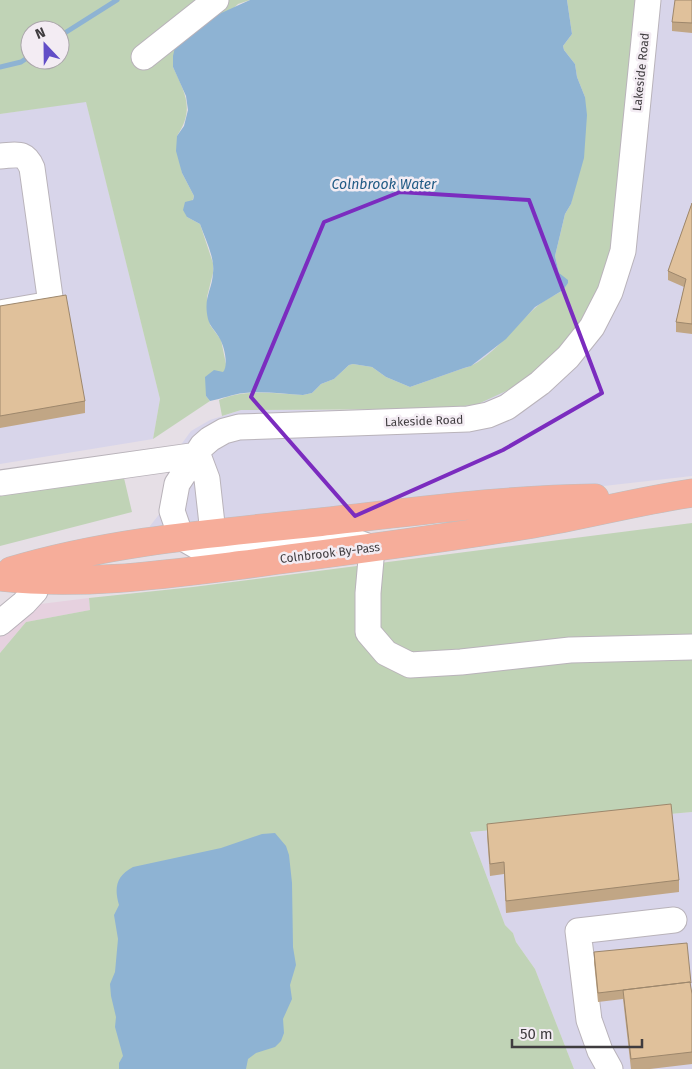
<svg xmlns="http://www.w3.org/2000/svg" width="692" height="1069" viewBox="0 0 692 1069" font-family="'Fira Sans',sans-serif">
	<rect width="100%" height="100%" fill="#e6dfe6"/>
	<path fill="#e6d1df" d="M89,598L90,610L26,622L0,653V609Z"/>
	<path fill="#d8d5ea" d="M639,0H692V476L586,488L146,531L161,512L180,446L191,431L210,420L241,410H390L613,232L615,203Z
		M86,101L160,399L153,439L0,464V114Z
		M692,812V1069H574L535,969L516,942L513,933L505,925L470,832Z"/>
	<path fill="#c0d3b6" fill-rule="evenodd" d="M0,0H250L238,4L173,67C185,93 195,109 177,136L182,173L194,196L187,217L200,224L213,263V273L207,297L210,325L221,340L226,364V369L206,396L210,401L153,439L160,399L86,102L0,114ZM30,30H60V60H30Z
		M567,0H639L615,203L609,264L587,318L550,360L515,387L478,404L443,409L241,410L222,416L219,400C245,388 275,394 303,395L312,393L321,384L334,379L349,365L353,364L372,367L386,377L410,387L464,368C486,364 517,324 534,309C542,301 554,296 563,290L555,256L565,214L571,204L585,97L577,77L575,64L564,50L563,46L572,34Z
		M120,461L132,512L0,546V476Z
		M692,523V812L470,832L505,925L513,933L516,942L535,969L574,1069H0V653L26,622L90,610L89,598L193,587Z"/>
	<path fill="#8eb3d3" d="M250,0H567L572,34L563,46L564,50L575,64L577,77L585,97L587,115L584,158L571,204L565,214L555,256L559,273L568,280V283L563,290L535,307L506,339L471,366L464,368L410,387L386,377L372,367L353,364L349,365L334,379L321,384L312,393L303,395C284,394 263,391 244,393C232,394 222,399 210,401L206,396L205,377L214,370L223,372C229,365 224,346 220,339C216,331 210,327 208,319C203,297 212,291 213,273C215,257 205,239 200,224L187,217L183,210L185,202L193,200L194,196L182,173L176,151L177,136L184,126L188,110L186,96L173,67V56L175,47L208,19Z
		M275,833L286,846L289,855L292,883L293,947L296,965L290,985L292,999L283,1019L284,1033L281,1041L275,1047L256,1053L248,1059L246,1069H119V1063L123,1056L115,1027L116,1017L111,996L110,984L115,972L118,939L114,915L119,905C114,888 116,876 133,867L221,848L262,834Z"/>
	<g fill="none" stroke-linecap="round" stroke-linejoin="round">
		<path stroke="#8eb3d3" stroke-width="5" d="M60,36L117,0
			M0,67L21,62L30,56"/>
		<g stroke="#b9b3ba" stroke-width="27">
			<path id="minor" d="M648,0L623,251L610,292L592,327L568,357L540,383L507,407L488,415L468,419L239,427L224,431L210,439L202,446L177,484L172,511L181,537L200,548L340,536L372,548L368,593V632L386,653L410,665L461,662L570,650L692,647
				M144,57L216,0
				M0,156C17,155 25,151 32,168L51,304L0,313
				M198,455L207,479L213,533L201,548
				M0,483L198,455
				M0,623L24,603L35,591V564
				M610,1069L600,1051L589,1020L578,931L674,920"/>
		</g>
		<g stroke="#bebdbe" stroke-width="29">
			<path id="highway" d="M11,571C111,541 217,533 321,522C412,512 504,499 595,498
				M0,577C80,586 161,575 241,565C338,552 436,540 533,524C586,515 638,501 692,493"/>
		</g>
		<use href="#minor" stroke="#fff" stroke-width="25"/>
		<use href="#highway" stroke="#f6ad9a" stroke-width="28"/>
	</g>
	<path fill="#c1a685" d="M692,0V33L672,31V22Z
		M692,203V334L676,332V322L684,287L668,280V271Z
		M0,306L85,401V413L0,428Z
		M487,824L679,880V892L506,913L504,874L490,876L487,836Z
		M594,952L692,994V1064L650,1069H631L623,999L598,1002L594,962Z"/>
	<path fill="#e0c19b" stroke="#9d876c" d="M675,0H692V23L672,22Z
		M692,203V324L676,322L686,279L668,271Z
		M66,295L85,401L0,416V306Z
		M671,804L679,880L506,901L504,862L490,864L487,824Z
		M687,943L691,983L690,982L598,993L594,952Z
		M690,982L692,994V1052L631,1059L623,990Z"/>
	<path fill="none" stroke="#7b2cbf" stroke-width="4" stroke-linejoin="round" d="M400,192L529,200L602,393L503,450L355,516L251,397L324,222Z"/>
	<g text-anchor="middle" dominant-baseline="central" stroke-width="5" stroke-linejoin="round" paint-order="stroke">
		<g font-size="12" fill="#3f3c3f" stroke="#f3ecf3">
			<text transform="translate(641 72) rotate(-84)">Lakeside Road</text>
			<text transform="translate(424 421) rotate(-2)">Lakeside Road</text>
			<text transform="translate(330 553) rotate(-7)">Colnbrook By-Pass</text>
		</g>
		<g font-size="14" font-style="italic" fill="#215b85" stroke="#f3ecf3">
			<text x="384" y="184">Colnbrook Water</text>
		</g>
	</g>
	<g transform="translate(45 45) rotate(338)"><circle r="24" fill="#f3ecf3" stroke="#aba6ab"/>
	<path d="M0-4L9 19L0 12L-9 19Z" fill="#624ec7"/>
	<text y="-8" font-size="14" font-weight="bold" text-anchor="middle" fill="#3f3c3f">N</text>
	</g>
	<path d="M512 1039v8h130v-8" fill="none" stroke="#3f3c3f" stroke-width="2.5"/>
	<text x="520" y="1039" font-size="15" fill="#3f3c3f" stroke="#f3ecf3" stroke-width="4" paint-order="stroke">50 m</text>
</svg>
